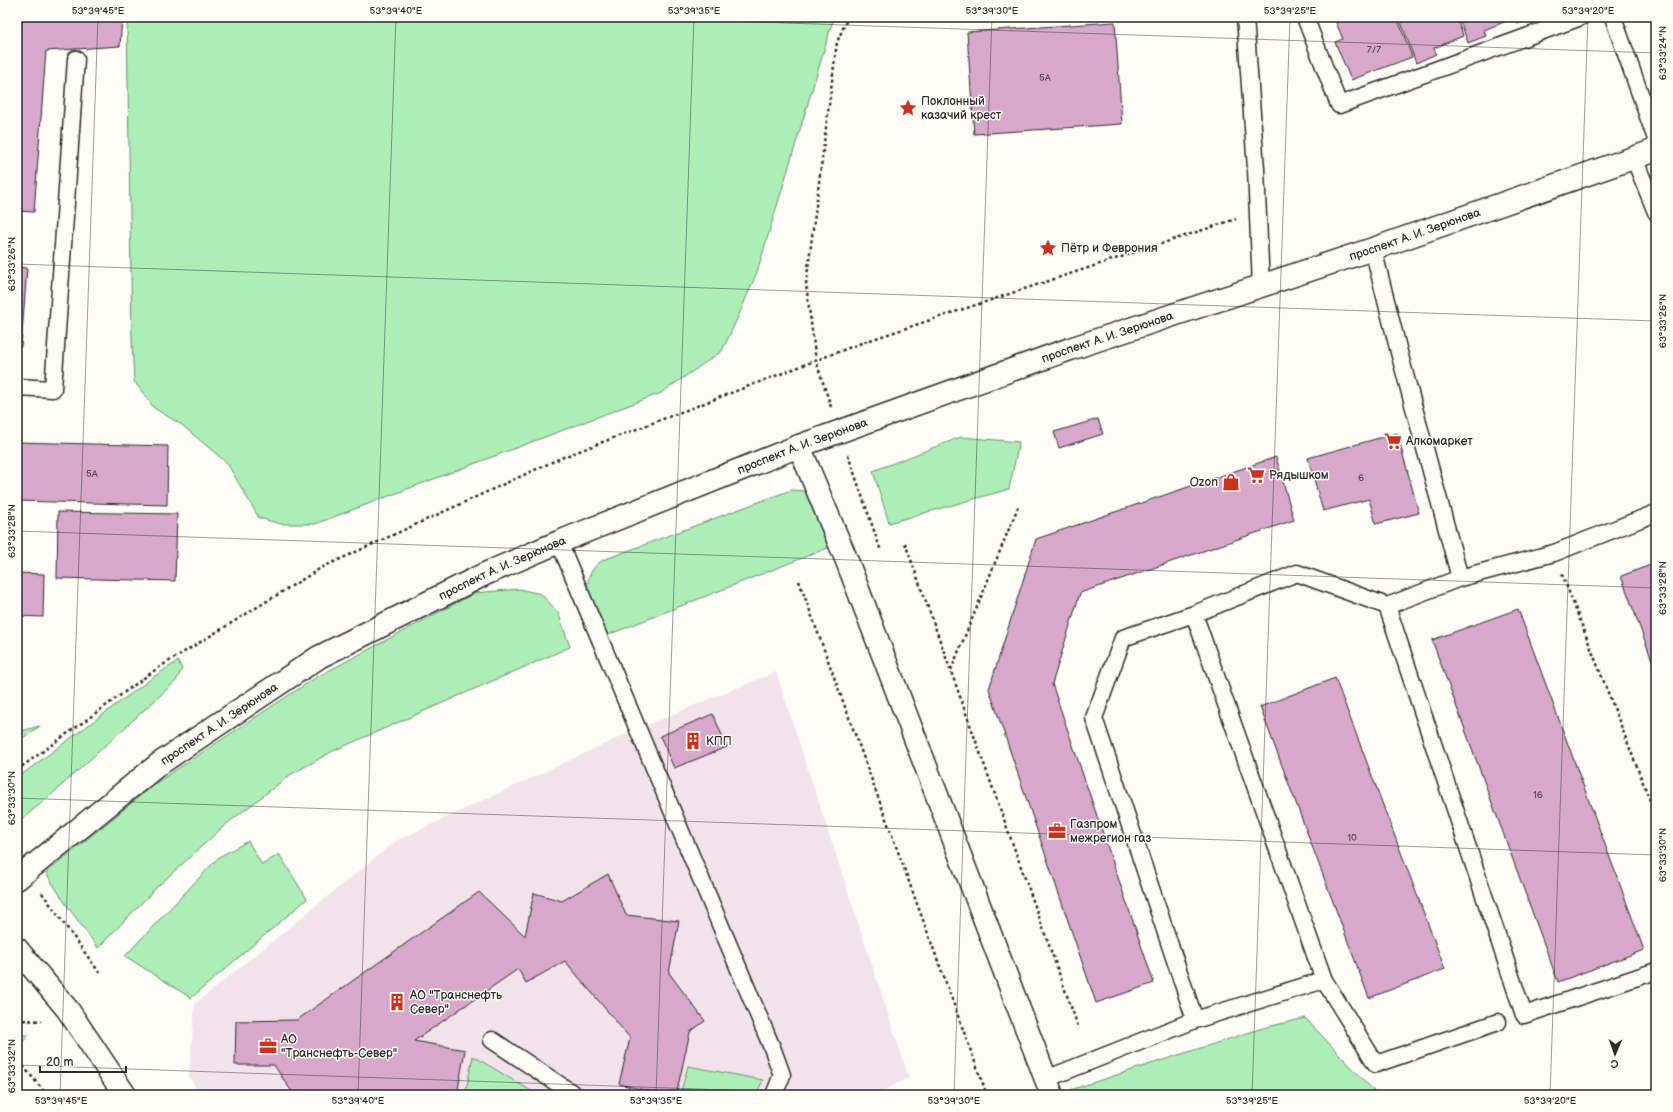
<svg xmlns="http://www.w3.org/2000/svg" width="1673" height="1112" viewBox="0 0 1673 1112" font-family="'Balsamiq Sans',sans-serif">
	<rect width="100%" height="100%" fill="#fdfcf7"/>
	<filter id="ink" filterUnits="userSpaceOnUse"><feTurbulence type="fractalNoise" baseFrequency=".025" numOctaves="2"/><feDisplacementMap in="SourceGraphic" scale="8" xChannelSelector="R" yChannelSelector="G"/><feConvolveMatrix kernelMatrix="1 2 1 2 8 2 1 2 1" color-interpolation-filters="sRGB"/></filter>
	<g filter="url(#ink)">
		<path fill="#f2e3ea" d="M776,672L909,1078L874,1095H200L189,1077L195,1004L396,841L637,729Z"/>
		<path fill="#adeeb7" stroke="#6c8c71" d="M127,17H834L757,272L738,317L722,351L661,393L315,524H281L259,518L227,463L182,425L154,408L134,381L132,341Z
			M961,437L1019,442L1009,489L889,523L873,471Z
			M791,490L805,491L815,505L830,547L605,636C594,611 573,580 603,560Z
			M519,589L541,594L558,612L570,647L333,751L290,775L224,826L158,886L98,948L65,903L46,873L156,783L315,678L475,593Z
			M178,661L182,669L176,681L50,796L17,823V778L152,678Z
			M40,726L17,742V732Z
			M248,841L262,865L279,854L307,899L191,998L125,956L219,857Z
			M1305,1018L1374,1091L1363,1095H1072L1070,1090L1263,1028Z
			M17,1035H29L17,1048Z
			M473,1056L538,1095H465Z
			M688,1066L763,1080L756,1095H680Z"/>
		<path fill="#d7a8ca" stroke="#2b2b2b" d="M17,17H122L120,46L46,51L34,212L17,211Z
			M1336,17H1397L1412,57L1351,80L1335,42L1343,39L1334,18Z
			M1399,17H1457L1463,36L1434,48L1436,54L1416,63Z
			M1459,17H1514V18L1484,30L1486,36L1468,43Z
			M1515,17H1534L1517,24Z
			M1115,22L1122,124L974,134L967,32Z
			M17,267L27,268L21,347H17Z
			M1098,419L1103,434L1059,448L1054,432Z
			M1397,433L1419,513L1376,524L1369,499L1323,511L1308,458Z
			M17,442L168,446L167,505L17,501Z
			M1276,457L1294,520L1080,593L1052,684L1154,983L1096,1003L989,689L1036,539Z
			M58,512L177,514L175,581L57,578Z
			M1656,563V671L1621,576Z
			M17,573L44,574L43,617L17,616Z
			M1518,609L1644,950L1558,982L1432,640Z
			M1335,678L1445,969L1369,998L1260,707Z
			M713,714L727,747L674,768L660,736Z
			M608,874L626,915L679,921L669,973L705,1021L690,1032L676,1095H666L619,1084L630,1038L565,961L526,983L518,969L414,1041L465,1050L457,1095H294L274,1065H235L236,1021L297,1020L479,892L525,936L534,893L562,901Z"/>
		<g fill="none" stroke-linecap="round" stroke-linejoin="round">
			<g stroke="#2b2b2b" stroke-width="19">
				<path id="lane" d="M1245,17L1256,169L1261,287
					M1305,17L1339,105L1581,17
					M1613,17L1656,139
					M1634,158L1656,212
					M1373,249L1400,356L1460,578L1554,553L1656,513
					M17,387L53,389L76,59
					M559,542L773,1050L782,1075L774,1095
					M1387,606L1524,1015L1656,971
					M1194,614L1324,980
					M1195,1020L1094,718L1123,638L1194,614L1297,573L1387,606L1460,578
					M492,1040L575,1095
					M1046,1079L1195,1020L1324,980L1376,1064L1498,1022"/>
			</g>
			<g stroke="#2b2b2b" stroke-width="25">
				<g id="street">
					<path d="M799,446L847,561L1052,1095"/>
					<path id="s1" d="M17,879L159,764L319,657L485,574L559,542L799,446L1070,349L1373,249L1656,150"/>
				</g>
			</g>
			<g stroke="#2b2b2b" stroke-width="25">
				<path id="secondary" d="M17,949L68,1010L125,1095"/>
			</g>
			<path stroke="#2b2b2b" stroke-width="2.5" stroke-dasharray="3 3" stroke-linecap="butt" d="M831,407L816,361L806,284L837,42L848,17
				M848,455L881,551
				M905,543L1079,1029
				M1562,574L1656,816
				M799,581L987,1095
				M951,670L1018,507
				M17,770L158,668L321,568L561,458L864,342L1236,219
				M42,893L101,975
				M17,1020L42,1021
				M23,1066L47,1095"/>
			<use href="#lane" stroke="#fdfcf7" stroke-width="16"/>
			<use href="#street" stroke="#fdfcf7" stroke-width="22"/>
			<use href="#secondary" stroke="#fdfcf7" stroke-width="22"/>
		</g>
	</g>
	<path fill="none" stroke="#2b2b2b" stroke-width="1" stroke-opacity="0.45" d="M612,17L1656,53M17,264L1656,321M17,531L1656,588M17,798L1656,855M17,1065L867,1095M60,1095L98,17M358,1095L396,17M656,1095L694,17M954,1095L992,17M1252,1095L1290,17M1550,1095L1588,17"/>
	<defs>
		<g id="sight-bare" transform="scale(1.38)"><path d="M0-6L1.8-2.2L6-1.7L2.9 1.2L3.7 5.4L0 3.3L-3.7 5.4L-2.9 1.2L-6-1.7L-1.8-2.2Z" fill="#c8321e" stroke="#fdfcf7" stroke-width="2.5" paint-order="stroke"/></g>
		<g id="supermarket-bare" transform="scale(1.38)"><path d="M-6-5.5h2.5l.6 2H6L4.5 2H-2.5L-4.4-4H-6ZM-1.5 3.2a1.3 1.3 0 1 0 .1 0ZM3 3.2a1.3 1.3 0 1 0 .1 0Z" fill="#c8321e" stroke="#fdfcf7" stroke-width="2.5" paint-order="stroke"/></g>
		<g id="shop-bare" transform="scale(1.38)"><path d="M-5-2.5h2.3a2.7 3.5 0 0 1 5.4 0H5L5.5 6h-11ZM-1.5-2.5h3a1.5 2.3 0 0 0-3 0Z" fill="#c8321e" stroke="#fdfcf7" stroke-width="2.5" paint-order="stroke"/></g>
		<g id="building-bare" transform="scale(1.38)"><path d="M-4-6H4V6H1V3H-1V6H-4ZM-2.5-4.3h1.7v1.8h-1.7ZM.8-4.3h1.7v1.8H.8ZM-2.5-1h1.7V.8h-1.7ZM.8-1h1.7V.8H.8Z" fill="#c8321e" stroke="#fdfcf7" stroke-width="2.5" paint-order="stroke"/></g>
		<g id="office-bare" transform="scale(1.38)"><path d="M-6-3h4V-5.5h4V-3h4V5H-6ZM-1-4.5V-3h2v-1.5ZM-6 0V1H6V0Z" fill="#c8321e" stroke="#fdfcf7" stroke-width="2.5" paint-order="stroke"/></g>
	</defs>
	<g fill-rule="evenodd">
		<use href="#sight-bare" x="908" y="108"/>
		<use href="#sight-bare" x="1048" y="248"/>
		<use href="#supermarket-bare" x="1393" y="441"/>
		<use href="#supermarket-bare" x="1256" y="475"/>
		<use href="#shop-bare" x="1231" y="482"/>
		<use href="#building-bare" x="693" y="741"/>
		<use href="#office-bare" x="1057" y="831"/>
		<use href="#building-bare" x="397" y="1002"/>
		<use href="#office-bare" x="268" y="1046"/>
	</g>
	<g text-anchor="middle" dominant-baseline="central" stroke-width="3" stroke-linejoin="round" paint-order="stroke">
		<g font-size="10" fill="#564a53">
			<text x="1374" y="50">7/7</text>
			<text x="1045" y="78">5А</text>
			<text x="92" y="474">5А</text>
			<text x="1361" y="478">6</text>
			<text x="1538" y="795">16</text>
			<text x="1352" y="838">10</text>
		</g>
		<g font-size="12" fill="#2b2b2b" stroke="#fdfcf7" text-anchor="start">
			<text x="921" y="101">Поклонный<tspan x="921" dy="14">казачий крест</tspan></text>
			<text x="1061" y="248">Пётр и Феврония</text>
			<text x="1406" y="441">Алкомаркет</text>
			<text x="1269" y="475">Рядышком</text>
			<text x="1218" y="482" text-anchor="end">Ozon</text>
			<text x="706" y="741">КПП</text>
			<text x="1070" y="824">Газпром<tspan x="1070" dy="14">межрегион газ</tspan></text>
			<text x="410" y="995">АО "Транснефть<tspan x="410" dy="14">Север"</tspan></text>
			<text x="281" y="1039">АО<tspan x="281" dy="14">"Транснефть-Север"</tspan></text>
		</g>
		<g font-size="12" fill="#2b2b2b" stroke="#fdfcf7">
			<text stroke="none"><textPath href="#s1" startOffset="1551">проспект А. И. Зерюнова</textPath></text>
			<text stroke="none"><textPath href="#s1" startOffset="1227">проспект А. И. Зерюнова</textPath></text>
			<text stroke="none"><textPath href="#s1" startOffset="903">проспект А. И. Зерюнова</textPath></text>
			<text stroke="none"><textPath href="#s1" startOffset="579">проспект А. И. Зерюнова</textPath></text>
			<text stroke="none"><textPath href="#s1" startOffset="255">проспект А. И. Зерюнова</textPath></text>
		</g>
	</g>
	<rect width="1673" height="1112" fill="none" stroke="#fdfcf7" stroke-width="44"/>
	<g transform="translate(1615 1054) rotate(182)" stroke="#fdfcf7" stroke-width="3" paint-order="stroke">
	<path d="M0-3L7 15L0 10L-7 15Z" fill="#2b2b2b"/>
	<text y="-6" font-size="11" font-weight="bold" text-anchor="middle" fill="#2b2b2b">С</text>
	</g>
	<path d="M40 1066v6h86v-6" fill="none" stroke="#2b2b2b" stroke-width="2"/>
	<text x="46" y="1066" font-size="12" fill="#2b2b2b" stroke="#fdfcf7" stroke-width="3" paint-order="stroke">20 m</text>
	<rect x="22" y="22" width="1629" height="1068" fill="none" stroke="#2b2b2b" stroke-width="1.5"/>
	<g font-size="10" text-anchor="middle" fill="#2b2b2b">
		<text x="98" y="14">53°39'45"E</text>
		<text x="396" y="14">53°39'40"E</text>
		<text x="694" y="14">53°39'35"E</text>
		<text x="992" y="14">53°39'30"E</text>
		<text x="1290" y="14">53°39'25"E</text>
		<text x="1588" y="14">53°39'20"E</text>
		<text transform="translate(1662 53) rotate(-90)" y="4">63°33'24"N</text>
		<text transform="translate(11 264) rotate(-90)" y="4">63°33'26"N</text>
		<text transform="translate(1662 321) rotate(-90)" y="4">63°33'26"N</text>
		<text transform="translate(11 531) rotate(-90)" y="4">63°33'28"N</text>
		<text transform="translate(1662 588) rotate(-90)" y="4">63°33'28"N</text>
		<text transform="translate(11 798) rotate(-90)" y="4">63°33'30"N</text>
		<text transform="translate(1662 855) rotate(-90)" y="4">63°33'30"N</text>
		<text transform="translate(11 1066) rotate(-90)" y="4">63°33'32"N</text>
		<text x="61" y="1104">53°39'45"E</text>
		<text x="358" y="1104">53°39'40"E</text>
		<text x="656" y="1104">53°39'35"E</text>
		<text x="954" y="1104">53°39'30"E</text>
		<text x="1252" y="1104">53°39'25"E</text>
		<text x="1550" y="1104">53°39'20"E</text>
	</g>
</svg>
